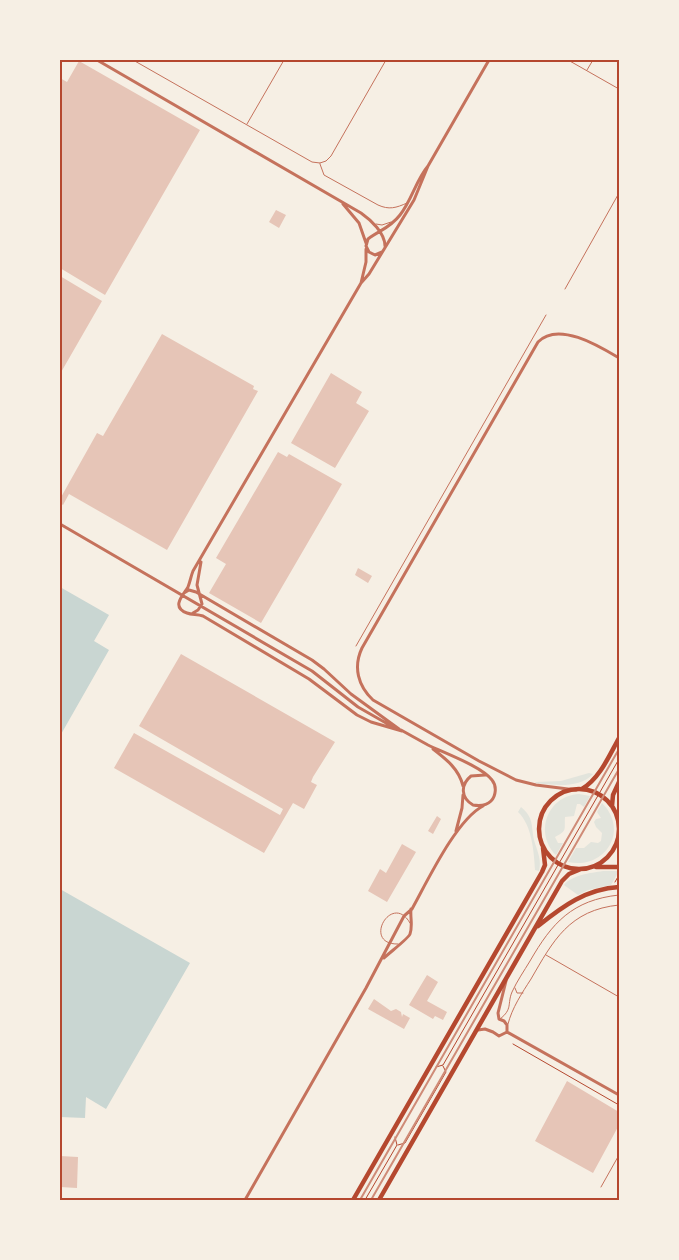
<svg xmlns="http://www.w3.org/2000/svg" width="679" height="1260" viewBox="0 0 679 1260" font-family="'Noto Sans',sans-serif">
	<rect width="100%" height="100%" fill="#f6efe4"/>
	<path fill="#e2e4dc" d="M589,773L593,774C579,789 554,785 535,783L536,782L561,781Z
		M579,794L590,796L584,807L580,804H577L574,816L565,817C564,830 568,830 555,837L558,843H563L556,855C534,833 547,796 579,794Z
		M602,803C630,831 605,870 568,862L576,848H584L591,842L598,843L601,841L602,833L596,827L594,822L596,819L601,818L597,812Z
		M521,807C534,818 531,825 534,840C537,851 542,859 539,871L535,870C534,852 532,825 518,812Z
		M603,871H619L611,885L588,890L578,895L564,885C572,875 590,873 603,871Z"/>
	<path fill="#c9d6d2" d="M60,587L109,615L94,641L109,650L60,736Z
		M60,889L190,963L106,1109L86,1097L85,1118L60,1117Z"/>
	<path fill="#e6c5b7" d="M79,61L200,130L105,295L60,268V78L67,82Z
		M276,210L286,215L279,228L269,222Z
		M60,276L102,301L60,374Z
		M162,334L254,386L253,389L258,391L167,550L69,494L63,505L60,503V499L97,433L103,436Z
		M331,373L362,392L356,403L369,411L335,468L291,443Z
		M278,452L287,457L289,454L342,484L261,623L209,593L226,564L216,558Z
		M358,568L372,576L368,583L355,575Z
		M181,654L335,742L313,777L311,782L317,785L304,809L293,803L264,853L114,768L134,733L280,815L283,809L139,726Z
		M437,816L441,819L433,834L428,831Z
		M402,844L416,852L387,902L368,891L380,869L386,873Z
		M427,975L438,982L427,1001L447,1012L443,1020L435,1016L433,1019L409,1005Z
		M374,999L391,1011L396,1009L401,1012L402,1017L403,1014L410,1018L404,1029L368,1009Z
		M567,1081L619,1112V1125L593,1173L535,1141Z
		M60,1156L78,1157L77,1188L60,1187Z"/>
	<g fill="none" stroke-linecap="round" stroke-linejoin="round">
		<path stroke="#b5482f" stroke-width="1" d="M615,882L619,875
			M513,1044L619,1105
			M436,1067L443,1065L619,759
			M398,1145L405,1143L446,1072L443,1066
			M365,1200L397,1145L395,1137"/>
		<path stroke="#c5725c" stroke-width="1" d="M133,60L312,162L320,163
			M568,60L619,89
			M587,70L593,60
			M247,124L284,60
			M320,163L326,161L331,156L386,60
			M320,164L324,175L378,205C389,210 396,208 407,203
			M376,224L382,225L391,222
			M565,289L619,193
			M356,646L546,315
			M398,944C361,945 392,891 410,923
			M546,955L619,997
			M515,988L517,993H523
			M500,1019C513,1009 507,1004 512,992C517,981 524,971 530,961C552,923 572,900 619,895
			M508,1024C512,1008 522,993 531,979C553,941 569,910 619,905
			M601,1187L619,1155"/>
		<path stroke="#c5725c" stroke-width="3" d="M97,60L361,213C371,220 385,233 385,246
			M343,204L359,223L366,243
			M382,252L375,255L369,252L366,246L368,239C380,230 390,228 400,215C412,200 416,180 428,166L489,60
			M361,283L366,262V249
			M60,524L312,671L358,707L393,727
			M184,593L189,590L196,592L312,660L324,669L351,694L399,729
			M193,613L198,610L202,604L197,585L201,562
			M401,730C410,735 419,740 428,745C444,753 481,766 492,780C497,786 496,796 491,801C486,806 479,806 473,805C461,798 460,785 471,776L485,775
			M402,731L371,722L357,715L309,679L203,616C197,614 192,615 187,613C170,607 184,594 188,587C190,582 191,576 193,571L361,283L369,274L414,200L428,166
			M433,749C446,759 459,769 463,786
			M576,790L536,785L516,780L479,761L373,700C358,686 353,667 362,648L538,342C558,321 599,346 619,358
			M456,831L462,808L463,795
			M384,958C389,953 409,938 410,934C413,926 410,917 411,909
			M506,981L498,1013L499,1019L504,1021L507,1025V1032
			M478,1030L485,1029L493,1032
			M493,1032L499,1036L507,1032
			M507,1032L619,1095
			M245,1200L366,988L404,916L412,909C427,882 456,820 483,806"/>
		<path stroke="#b5482f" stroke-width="4.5" d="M539 829a40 40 0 1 1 80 0a40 40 0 1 1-80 0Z
			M582,789C600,778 609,756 619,738
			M612,806L613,795L619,782
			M596,867H619
			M538,926C563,906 586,889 619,887
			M353,1200L542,872L545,865L543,848
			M379,1200L562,881L569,874L581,869"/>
		<path stroke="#cf8b77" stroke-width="2" d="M360,1200L619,749
			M371,1200L619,769"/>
	</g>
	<rect width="679" height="1260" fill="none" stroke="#f6efe4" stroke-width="122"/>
	<rect x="61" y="61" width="557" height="1138" fill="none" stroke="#b5482f" stroke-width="2"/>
</svg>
